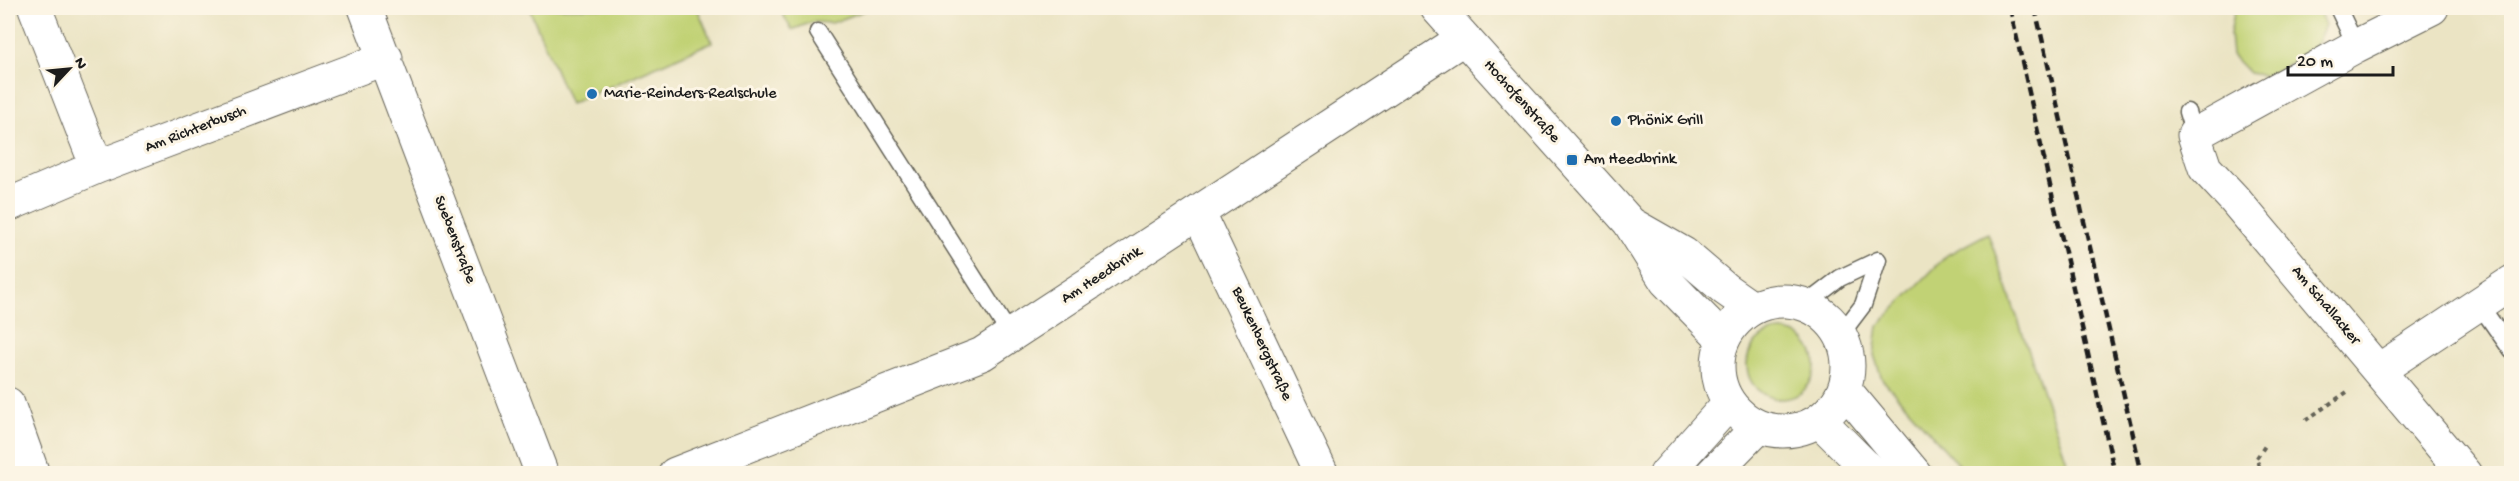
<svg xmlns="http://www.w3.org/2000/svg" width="2519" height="481" viewBox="0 0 2519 481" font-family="'Gochi Hand',sans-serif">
	<rect width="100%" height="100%" fill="#fcf5e5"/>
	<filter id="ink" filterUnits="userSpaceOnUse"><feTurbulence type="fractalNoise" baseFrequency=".0167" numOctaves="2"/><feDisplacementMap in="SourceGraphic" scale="12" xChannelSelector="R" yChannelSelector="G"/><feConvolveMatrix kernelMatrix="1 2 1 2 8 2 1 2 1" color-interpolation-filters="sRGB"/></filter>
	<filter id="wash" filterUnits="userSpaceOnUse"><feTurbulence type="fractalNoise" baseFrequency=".008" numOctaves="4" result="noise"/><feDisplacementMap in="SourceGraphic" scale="24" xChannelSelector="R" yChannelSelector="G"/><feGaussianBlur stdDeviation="1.35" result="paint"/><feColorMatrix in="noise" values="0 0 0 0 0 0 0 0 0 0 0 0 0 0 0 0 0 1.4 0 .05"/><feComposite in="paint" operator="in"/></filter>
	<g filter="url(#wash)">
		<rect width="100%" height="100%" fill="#ebe4c4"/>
		<path fill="#c1d275" stroke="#6e7748" stroke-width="1.5" d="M529,8H697L712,42L570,104Z
			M779,8H865L866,10L832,23L812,22L792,30Z
			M2235,8H2288L2291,12L2301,8H2318L2325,25L2317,43L2302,57L2267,76L2249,73L2232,55L2230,34Z
			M1988,233L2071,473H1966L1882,379L1874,355L1878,326L1947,255Z
			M1747 365a34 34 0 1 1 68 0a34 34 0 1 1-68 0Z"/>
	</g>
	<g filter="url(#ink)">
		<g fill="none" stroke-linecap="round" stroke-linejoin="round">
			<g stroke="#646257" stroke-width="19">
				<path id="service" d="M2338,8L2356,46
					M818,32L1011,336
					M2187,112L2194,135
					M1806,304L1840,278L1878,260
					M2479,304L2512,351
					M1841,334L1863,305L1878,260"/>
			</g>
			<g stroke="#646257" stroke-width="35">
				<path id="minor" d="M35,8L97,167
					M365,8L542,474
					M1437,8L1629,222L1666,281L1723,339
					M2432,8L2356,46L2194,135L2205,168L2234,199L2465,474
					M8,205L97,167L386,58
					M1199,214L1322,474
					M1633,225L1684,254L1725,289L1752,308
					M2379,370L2512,282
					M8,404L33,474
					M675,474L982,354L1464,38"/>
			</g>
			<g stroke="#646257" stroke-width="35">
				<path id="secondary" d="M1718 366a65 65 0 1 1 130 0a65 65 0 1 1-130 0Z
					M1845,390L1915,474
					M1820,421L1873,474
					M1666,474L1729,403
					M1712,474L1758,427"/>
			</g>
			<path stroke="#646257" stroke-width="4" stroke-dasharray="4.5 4.5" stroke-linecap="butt" d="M2306,420L2350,390
				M2263,474L2256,459L2265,446"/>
			<use href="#service" stroke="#fff" stroke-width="16"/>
			<use href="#minor" stroke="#fff" stroke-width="33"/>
			<use href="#secondary" stroke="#fff" stroke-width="33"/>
			<path stroke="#1c1c1c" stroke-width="4.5" stroke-dasharray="9 4.5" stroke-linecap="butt" d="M2010,8L2115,474
				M2035,8L2142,474"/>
		</g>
	</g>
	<g fill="#1f6fb2" stroke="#fcf5e5" stroke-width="2">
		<circle cx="592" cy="94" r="6"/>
		<circle cx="1616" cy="121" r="6"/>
		<rect x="1566" y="154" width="12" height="12" rx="3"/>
	</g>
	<g text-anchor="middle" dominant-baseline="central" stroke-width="6" stroke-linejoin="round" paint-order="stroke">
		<g font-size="16" fill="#1c1c1c" stroke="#fcf5e5" text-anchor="start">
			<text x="604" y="94">Marie-Reinders-Realschule</text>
			<text x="1628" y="121">Phönix Grill</text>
			<text x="1584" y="160">Am Heedbrink</text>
		</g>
		<g font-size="16" fill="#1c1c1c" stroke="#fcf5e5">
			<text transform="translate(1521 102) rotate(48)">Hochofenstraße</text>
			<text transform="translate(196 130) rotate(-21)">Am Richterbusch</text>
			<text transform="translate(454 240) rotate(69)">Suebenstraße</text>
			<text transform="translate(1102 276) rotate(-33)">Am Heedbrink</text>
			<text transform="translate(2325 306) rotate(50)">Am Schallacker</text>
			<text transform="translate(1261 344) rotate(65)">Beukenbergstraße</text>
		</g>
	</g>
	<rect width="2519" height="481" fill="none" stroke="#fcf5e5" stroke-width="30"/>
	<g transform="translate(69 69) rotate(64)" stroke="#fcf5e5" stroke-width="4.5" paint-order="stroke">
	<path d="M0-4.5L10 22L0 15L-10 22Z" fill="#1c1c1c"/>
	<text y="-9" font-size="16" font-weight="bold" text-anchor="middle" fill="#1c1c1c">N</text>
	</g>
	<path d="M2288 66v9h105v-9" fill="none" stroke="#1c1c1c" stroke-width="3"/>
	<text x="2297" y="66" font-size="18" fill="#1c1c1c" stroke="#fcf5e5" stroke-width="4.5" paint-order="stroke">20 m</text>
</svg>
